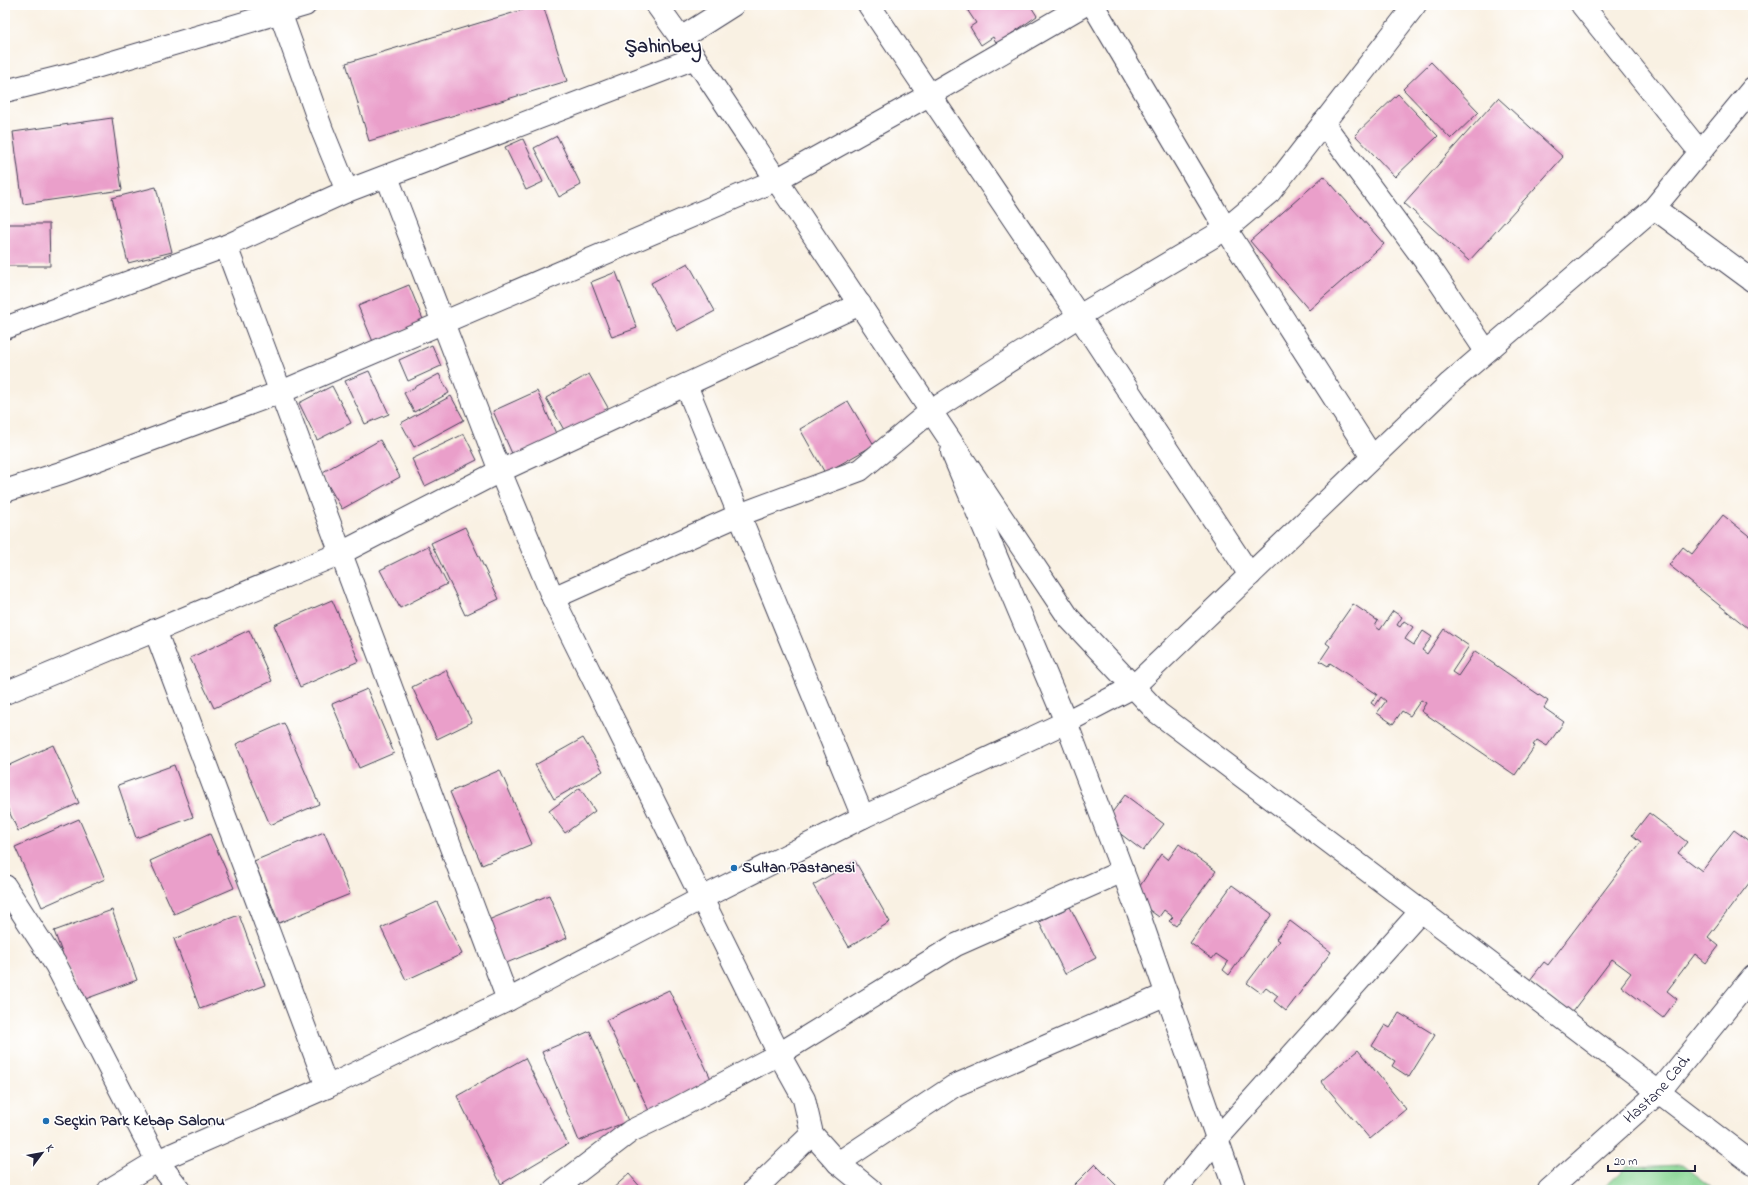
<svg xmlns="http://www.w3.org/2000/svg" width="1758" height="1195" viewBox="0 0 1758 1195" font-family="'Indie Flower',sans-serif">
	<rect width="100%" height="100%" fill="#fff"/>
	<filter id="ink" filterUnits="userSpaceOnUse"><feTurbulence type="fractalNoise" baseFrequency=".025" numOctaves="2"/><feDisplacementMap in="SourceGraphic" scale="8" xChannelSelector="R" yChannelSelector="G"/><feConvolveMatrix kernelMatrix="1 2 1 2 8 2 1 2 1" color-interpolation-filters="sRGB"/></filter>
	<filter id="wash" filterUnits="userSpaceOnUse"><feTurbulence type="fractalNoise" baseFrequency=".012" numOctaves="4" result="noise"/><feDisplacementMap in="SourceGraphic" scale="16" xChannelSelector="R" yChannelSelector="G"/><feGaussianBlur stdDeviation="0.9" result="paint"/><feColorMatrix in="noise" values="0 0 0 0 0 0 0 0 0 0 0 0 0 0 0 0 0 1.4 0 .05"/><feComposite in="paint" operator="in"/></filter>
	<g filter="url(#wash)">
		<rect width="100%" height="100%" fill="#f9f1e3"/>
		<path fill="#86d492" stroke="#547b66" d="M1682,1165L1715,1190H1601L1627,1167Z"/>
		<g id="blocks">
			<path fill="#ea9fca" d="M539,5H543L567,81L369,141L346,63Z
				M977,5H1030L1037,16L997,44L993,37L981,45L970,27L976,23L968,11Z
				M1431,62L1479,112L1451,139L1403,89Z
				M1398,94L1438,136L1395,177L1355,135Z
				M1498,98L1563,157L1469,261L1404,203Z
				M112,118L122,190L23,204L13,132Z
				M557,136L581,185L559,197L534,148Z
				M523,139L543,182L526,190L505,147Z
				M1324,176L1384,244L1309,310L1250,241Z
				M156,187L172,252L128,263L112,198Z
				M5,224H49L50,266H5Z
				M688,263L715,311L677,331L651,283Z
				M616,272L637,328L612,337L591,282Z
				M409,285L424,322L374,344L358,306Z
				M432,345L441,366L408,381L399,360Z
				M369,371L389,414L365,424L345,381Z
				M439,374L449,393L414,412L404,393Z
				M589,374L611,413L568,437L546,398Z
				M332,386L351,423L317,440L299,403Z
				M537,391L558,438L514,458L493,411Z
				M451,396L464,420L414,447L401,423Z
				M848,401L874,445L825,473L800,429Z
				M464,434L477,460L425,486L412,459Z
				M380,440L400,477L342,509L321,473Z
				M1723,515L1753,539V632L1669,565L1683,547L1692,554Z
				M465,527L499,599L465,615L431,543Z
				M428,546L447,584L400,608L380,570Z
				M332,600L359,661L300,687L274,625Z
				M1353,604L1378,621L1375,626L1380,630L1393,611L1402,617L1397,625L1400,627L1404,621L1413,627L1405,639L1414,645L1423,631L1432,637L1422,650L1427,654L1444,629L1469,646L1452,672L1458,676L1475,651L1548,701L1544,708L1564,722L1547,746L1537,740L1533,745L1535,746L1515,775L1421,711L1426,703L1421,700L1410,716L1402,711L1393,724L1377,713L1386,701L1381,697L1375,706L1371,703L1377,694L1330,663L1328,666L1320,661L1330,646L1326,643Z
				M249,630L272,681L214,708L190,658Z
				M446,670L472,722L437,739L412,687Z
				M367,689L394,753L359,768L332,704Z
				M284,723L319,804L270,825L236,744Z
				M583,738L603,771L554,799L535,765Z
				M53,745L79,803L18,831L5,803V767Z
				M174,765L193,817L136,838L118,785Z
				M500,770L532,844L482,865L450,792Z
				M580,788L595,811L565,833L549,811Z
				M1125,795L1164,824L1143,851L1105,822Z
				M1649,813L1687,842L1678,853L1702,871L1734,830L1753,844V878L1708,937L1719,946L1706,963L1695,954L1667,991L1677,999L1663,1018L1621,986L1631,973L1612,959L1572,1012L1530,980L1544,962L1548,965L1641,842L1632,835Z
				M79,819L105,879L42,907L15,847Z
				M324,832L350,894L279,923L254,861Z
				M210,834L234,888L174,914L150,861Z
				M1179,844L1216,871L1176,926L1169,921L1173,917L1164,910L1159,917L1141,904L1134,895L1161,854L1168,860Z
				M855,861L890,922L849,947L813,885Z
				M1232,885L1272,914L1229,975L1223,970L1228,962L1216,954L1212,959L1190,943Z
				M549,895L567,938L504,964L486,921Z
				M437,902L462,954L406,980L381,928Z
				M1070,907L1096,958L1065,974L1039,922Z
				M112,910L137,980L80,1001L54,931Z
				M239,915L265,985L200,1009L174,939Z
				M1290,921L1331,952L1286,1011L1274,1001L1278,996L1266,987L1261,993L1247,983L1279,941L1276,939Z
				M669,990L712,1081L649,1111L606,1020Z
				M1399,1013L1435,1035L1409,1077L1392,1066L1395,1061L1372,1046L1385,1025L1390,1028Z
				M590,1031L628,1121L579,1141L542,1052Z
				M1358,1050L1406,1109L1370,1139L1321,1081Z
				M525,1058L568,1144L501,1184L457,1096Z
				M1095,1164L1121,1190H1069Z
				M629,1174L643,1190H611Z"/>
		</g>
	</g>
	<g filter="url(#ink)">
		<use href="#blocks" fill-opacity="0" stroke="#424154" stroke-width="1"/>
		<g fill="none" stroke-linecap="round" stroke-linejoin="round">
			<g stroke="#424154" stroke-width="24">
				<g id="street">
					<path d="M869,5L1079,316L1250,575"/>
					<path d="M1093,5L1226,229L1372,457"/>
					<path d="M1582,5L1700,152"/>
					<path d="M280,12L322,130L347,191"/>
					<path d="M681,38L733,5"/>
					<path d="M5,91L69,75L305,5"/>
					<path d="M1323,123L1431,269L1486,351"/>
					<path d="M387,177L500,471L553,598L779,1054L804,1099L812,1134L838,1163L871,1190"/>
					<path d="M1654,208L1753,281"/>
					<path d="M226,246L508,1000"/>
					<path d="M5,328L226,246L347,191L695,58"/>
					<path d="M686,385L863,817"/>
					<path d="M952,452L1066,722L1138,912L1235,1190"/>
					<path d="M5,491L64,472L281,392L776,180L929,95L1084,5"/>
					<path d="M553,598L739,515L860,470L931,411L1079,316L1226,229L1270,192L1415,5"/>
					<path d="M155,630L327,1087"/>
					<path d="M5,693L341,553L500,471L860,304"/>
					<path d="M157,1161L180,1190"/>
					<path d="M838,1163L954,1086L1167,994"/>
					<path d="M554,1190L631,1131L668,1113L779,1054L956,945L1123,871"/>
					<path d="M754,1190L812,1134"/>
					<path d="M1175,1190L1217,1139L1421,911"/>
					<path id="s1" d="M1549,1190L1659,1092L1753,976"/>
				</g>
			</g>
			<g stroke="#424154" stroke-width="24">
				<path id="secondary" d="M657,5L695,58L1069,618L1158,713L1470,948L1753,1164
					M5,886L56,965L157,1161L327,1087L508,1000L702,898L863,817L1066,722L1133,687L1450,383L1654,208L1753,88
					M109,1190L157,1161"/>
			</g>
			<use href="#street" stroke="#fff" stroke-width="22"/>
			<use href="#secondary" stroke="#fff" stroke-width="22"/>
		</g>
	</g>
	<g fill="#1f6fb2" stroke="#fff" stroke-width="1.5">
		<circle cx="734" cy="868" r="4"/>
		<circle cx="46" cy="1121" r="4"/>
	</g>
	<g text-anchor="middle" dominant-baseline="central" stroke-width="3" stroke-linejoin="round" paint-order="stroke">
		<g font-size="16" font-weight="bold" fill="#22223b" stroke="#fff" text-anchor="start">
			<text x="742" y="868">Sultan Pastanesi</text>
			<text x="54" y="1121">Seçkin Park Kebap Salonu</text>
		</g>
		<g font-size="16" fill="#22223b" stroke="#fff">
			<text stroke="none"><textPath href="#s1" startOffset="148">Hastane Cad.</textPath></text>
		</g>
		<g font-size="20" font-weight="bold" fill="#22223b" stroke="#fff">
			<text x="663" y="47">Şahinbey</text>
		</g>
	</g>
	<rect width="1758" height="1195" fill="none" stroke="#fff" stroke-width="20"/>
	<g transform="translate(42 1153) rotate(58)" stroke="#ffffff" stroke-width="3" paint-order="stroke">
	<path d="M0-3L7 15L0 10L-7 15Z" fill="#22223b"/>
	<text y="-6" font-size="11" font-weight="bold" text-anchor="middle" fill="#22223b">K</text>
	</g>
	<path d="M1608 1165v6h87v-6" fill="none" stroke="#22223b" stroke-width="2"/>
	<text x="1614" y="1165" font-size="12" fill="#22223b" stroke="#ffffff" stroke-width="3" paint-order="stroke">20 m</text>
</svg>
